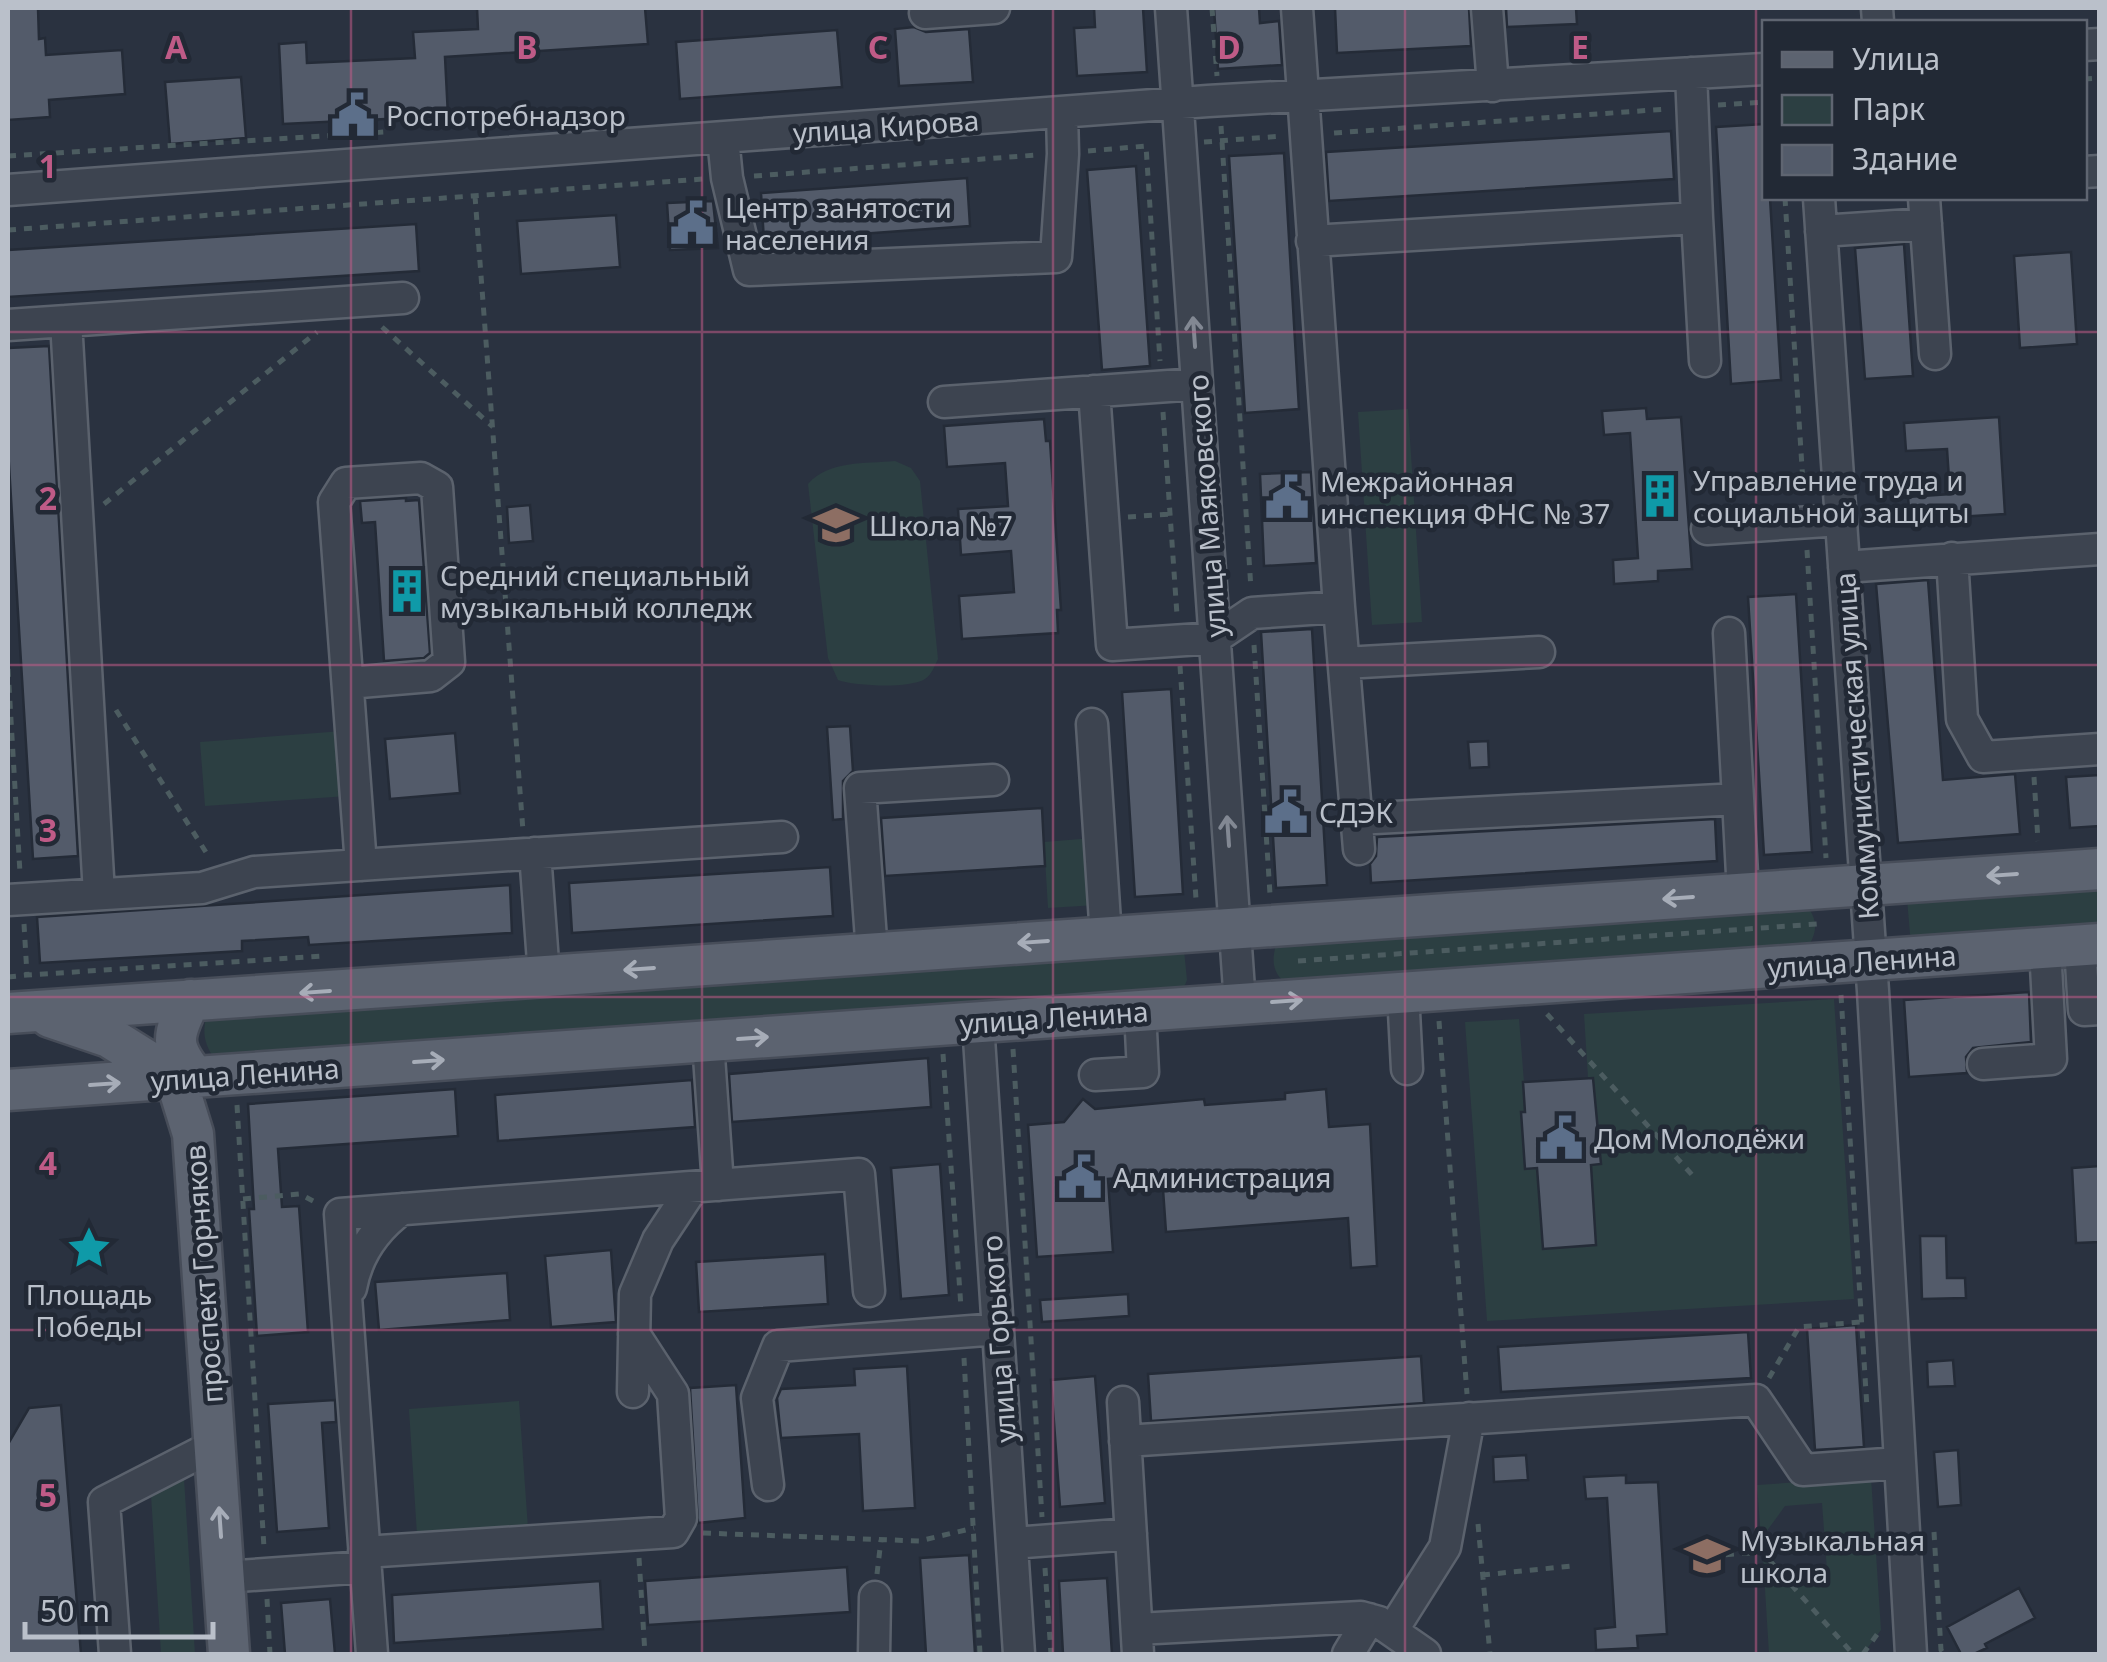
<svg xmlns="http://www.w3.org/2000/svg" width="2107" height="1662" viewBox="0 0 2107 1662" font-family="'Noto Sans',sans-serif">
	<rect width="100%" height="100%" fill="#2a3240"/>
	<path fill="#2c3f42" d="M1408,409L1422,622L1372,625L1358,412Z
		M895,461L911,468L920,481L938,659C934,667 932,674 925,679C909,689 855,686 838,680L828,658L808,484C829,460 865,464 895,461Z
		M343,731L348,796L205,806L200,742Z
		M1093,838L1097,905L1048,908L1044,842Z
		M2099,882V929L1915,941L1910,934L1907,899Z
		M1803,901C1819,919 1819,933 1804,952L1292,989C1275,976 1270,966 1276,945Z
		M1184,950L1187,980L1182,992L214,1058C203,1043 201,1026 210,1009Z
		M1834,999L1854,1299L1487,1321L1465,1022L1519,1019L1524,1082L1588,1078L1584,1014Z
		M519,1401L528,1528L417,1535L409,1409Z
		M183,1462L195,1654H161L150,1479Z
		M1871,1477L1881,1630L1863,1654H1769L1763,1557L1788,1587L1828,1584L1822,1503L1785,1506L1761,1539L1757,1485Z"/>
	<path fill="#535b6a" stroke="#242b37" stroke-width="2.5" d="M8,8H38L39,39L45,38L46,55L122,50L125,94L49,100L50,117L8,120Z
		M477,8H645L648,44L445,57L448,116L283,124L279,44L306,42L307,63L415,58L413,32L478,29Z
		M1094,8H1143L1147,72L1077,76L1074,28L1095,27Z
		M1214,8H1259L1260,23L1279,21L1282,65L1218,69Z
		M1335,8H1469L1471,46L1337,53Z
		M1506,8H1576L1577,24L1507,27Z
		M914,27L926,32L969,29L973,82L899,86L895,29Z
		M837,30L842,87L680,99L676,42Z
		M241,77L246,138L170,144L165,82Z
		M1764,124V198H1770L1781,380L1731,384L1716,127Z
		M1671,131L1674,179L1329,201L1326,152Z
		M1284,153L1299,409L1245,413L1229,156Z
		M1136,166L1150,366L1102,370L1087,170Z
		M967,178L970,226L764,241L761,193Z
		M713,201L718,248L670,250L667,203Z
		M616,215L620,267L521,274L517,221Z
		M416,224L419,271L8,297V250Z
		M1904,244L1913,376L1865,379L1855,248Z
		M2071,252L2077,344L2020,348L2014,256Z
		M49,346L78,856L33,859L8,449V348Z
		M1646,408L1647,419L1681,417L1692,569L1658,571V581L1614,584L1613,560L1638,558L1630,433L1604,435L1602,411Z
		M1999,417L2005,514L1910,520L1908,497L1950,494L1947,449L1906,451L1904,423Z
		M1044,419L1046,441H1050L1061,610H1057L1058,633L962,639L959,596L1014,592L1011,551L961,555L958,509L1008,506L1005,463L947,467L944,426Z
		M1311,472L1316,563L1264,566L1260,474Z
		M406,498V501L419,500L430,653L424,658L384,661L375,522L362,523L360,501Z
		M530,505L533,541L509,543L507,507Z
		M1928,580L1943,780L2015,774L2020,834L1898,843L1876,584Z
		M1796,594L1812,852L1764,855L1748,597Z
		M1312,629L1327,885L1276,888L1261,632Z
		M1171,689L1183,894L1135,897L1122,692Z
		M850,726L853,771L843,781V819L833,820L827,727Z
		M455,733L460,793L390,799L385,739Z
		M1488,741L1489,767L1470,768L1468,742Z
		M2100,775V826L2070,828L2066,777Z
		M1042,808L1045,866L885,876L881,818Z
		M1715,819L1717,861L1371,883L1370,864L1376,856L1377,837Z
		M830,867L833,916L572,933L569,883Z
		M510,885L512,933L309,945L308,937L242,941V951L40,963L37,917Z
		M2029,992L2031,1042L1973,1048L1966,1057L1967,1073L1909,1077L1904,1000Z
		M928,1058L931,1107L732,1122L729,1074Z
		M1593,1078L1601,1164L1591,1165L1596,1245L1543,1249L1537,1168L1525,1169L1521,1112H1525L1523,1082Z
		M692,1080L695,1127L498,1141L495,1095Z
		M455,1089L458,1136L278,1149L282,1207L299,1206L308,1332L257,1336L249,1209H254L248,1104Z
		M1326,1089L1329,1127L1370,1124L1377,1266L1351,1268L1348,1218L1166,1232L1162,1175L1108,1179L1113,1252L1037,1257L1028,1125L1064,1122L1083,1099L1095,1109L1204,1099L1205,1105L1285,1099V1093Z
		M940,1164L949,1295L901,1299L891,1168Z
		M2100,1166V1242L2076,1243L2072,1168Z
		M1920,1236H1946L1947,1278H1965L1966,1298L1922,1299Z
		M611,1250L616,1322L551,1327L545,1256Z
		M825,1254L828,1304L699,1312L696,1262Z
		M507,1273L510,1320L379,1330L375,1282Z
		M1128,1294L1129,1316L1042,1322L1040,1300Z
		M1856,1325L1864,1447L1815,1450L1807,1329Z
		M1748,1332L1751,1378L1501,1392L1498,1347Z
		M1421,1356L1424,1403L1151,1421L1148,1374Z
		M1953,1360L1955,1386L1928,1387L1927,1362Z
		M907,1366L915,1508L863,1511L859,1434L781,1438L777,1398L781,1389L855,1385L854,1369Z
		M1095,1376L1105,1503L1060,1507L1051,1380Z
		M736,1385L745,1518L698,1523L690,1388Z
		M335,1400L336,1422L322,1423L329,1528L277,1532L268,1404Z
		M61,1405L81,1654H8V1444L29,1408Z
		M1958,1450L1961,1505L1938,1507L1934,1452Z
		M1526,1455L1528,1480L1494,1482L1493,1457Z
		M1626,1475V1483L1658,1482L1667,1634L1637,1636L1638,1648L1596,1650L1595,1629L1615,1627L1607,1498L1586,1499L1584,1477Z
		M969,1555L975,1654H926L920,1558Z
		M847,1567L850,1612L648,1625L645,1581Z
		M1107,1578L1112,1654H1063L1059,1581Z
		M600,1581L603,1629L394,1643L392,1595Z
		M2019,1588L2035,1618L1985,1644L1987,1648L1974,1654H1961L1947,1627Z
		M330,1599L335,1654H285L281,1603Z"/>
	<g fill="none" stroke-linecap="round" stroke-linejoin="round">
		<g stroke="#5b626d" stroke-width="35">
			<path id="minor" d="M1171,8L1240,1004
				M1297,8L1339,607
				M1487,8L1493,86
				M1877,8L1878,22
				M925,13L994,8
				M2084,45L2100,44
				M1691,73L1697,218
				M723,138L727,178L749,270L1056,257L1063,154L1062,112
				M2084,172L2100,171
				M8,190L1208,101L1764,69
				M1819,198L1873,991L1911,1654
				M1924,198L1935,354
				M1821,231L1926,224
				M1312,241L1697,218L1705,361
				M66,321L99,894
				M8,325L403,298
				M1094,391L1112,645L1215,638L1252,613L1339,607L1359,849
				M944,402L1197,384
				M1707,529L1841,520
				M1952,558L1962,719L1983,757L2100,749
				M1844,567L2100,549
				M1729,633L1738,799
				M1344,663L1539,652
				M348,683L431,676L449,662L437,487L421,478L346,483L334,502L361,865
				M1092,724L1106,937
				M1356,819L1738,799L1743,893
				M535,853L544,976
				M8,900L202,888L254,872L782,837
				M2080,946L2084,1010L2100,1009
				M872,953L860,788L993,780
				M1403,993L1407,1069
				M978,1023L1019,1654
				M708,1042L718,1185
				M1983,1064L2051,1059L2045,948
				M1095,1075L1143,1072L1140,1011
				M351,1288C357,1254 375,1229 402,1209
				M633,1392L635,1294L658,1240L693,1187
				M1123,1402L1138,1654
				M1125,1441L1756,1400L1803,1470L1899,1463
				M768,1485L757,1398L778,1346L998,1329
				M1012,1543L1131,1534
				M364,1552L673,1532L681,1518L673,1394L634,1334
				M224,1577L365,1567
				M1137,1629L1361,1617L1379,1622L1425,1654
				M1392,1631L1445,1547L1469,1418
				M115,1654L104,1502L215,1445
				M372,1654L340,1214L859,1174L869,1291
				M874,1654L875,1597
				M1348,1654L1369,1619"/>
		</g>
		<g stroke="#474d59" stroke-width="45">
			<path id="major" d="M190,1000C172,1036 169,1046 195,1077
				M8,1013L2100,869
				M50,1017L109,1037L176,1079L193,1134L229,1654
				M8,1090L2100,944"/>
		</g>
		<path stroke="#4c5c60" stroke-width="5" stroke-dasharray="8 8" stroke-linecap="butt" d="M1212,8L1217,76
			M2084,79L2100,78
			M1718,105L1764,102
			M1221,126L1251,589
			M1334,133L1667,109
			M1204,142L1283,136
			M1088,151L1146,146L1160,361
			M8,156L385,132
			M754,176L1037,155
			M475,196L523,831
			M1785,198L1804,499
			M8,230L703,179
			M382,327L493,427
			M1163,412L1177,615
			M104,504L317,332
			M1128,517L1170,514
			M1807,550L1826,858
			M1254,645L1270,894
			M1180,666L1196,899
			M8,669L20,873
			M116,710L209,857
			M2034,777L2038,841
			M24,924L27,975L324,956
			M1298,961L1817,924
			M8,977L27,975
			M1841,995L1867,1408
			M1547,1014L1694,1177
			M1439,1021L1467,1394
			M1013,1049L1042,1517
			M943,1054L961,1307
			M237,1105L264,1548
			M243,1199L300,1194L317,1203
			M964,1358L980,1654
			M1769,1378L1799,1327L1861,1322
			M1478,1524L1490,1654
			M1934,1532L1941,1650L1944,1654
			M703,1533L919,1541L974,1528
			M1826,1545L1875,1541
			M1694,1557L1762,1552L1853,1654
			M639,1558L645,1654
			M1045,1568L1051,1654
			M877,1574L881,1540
			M1482,1575L1572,1566
			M267,1599L270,1654
			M1863,1654L1881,1629"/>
		<use href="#minor" stroke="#3d4450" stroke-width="30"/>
		<use href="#major" stroke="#5c6370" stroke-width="40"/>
	</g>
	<defs><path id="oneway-shaft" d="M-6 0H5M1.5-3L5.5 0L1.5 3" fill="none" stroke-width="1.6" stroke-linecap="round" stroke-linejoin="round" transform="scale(2.5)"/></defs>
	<g stroke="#828893">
		<use href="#oneway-shaft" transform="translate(1194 332) rotate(-94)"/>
		<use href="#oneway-shaft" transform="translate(1228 831) rotate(-94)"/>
	</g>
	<g stroke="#a7adb8">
		<use href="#oneway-shaft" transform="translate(2002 875) rotate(176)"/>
		<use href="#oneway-shaft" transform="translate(1678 898) rotate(176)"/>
		<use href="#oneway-shaft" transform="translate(1033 942) rotate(176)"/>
		<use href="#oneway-shaft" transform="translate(639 969) rotate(176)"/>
		<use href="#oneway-shaft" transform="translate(315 992) rotate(176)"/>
		<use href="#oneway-shaft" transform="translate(1287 1001) rotate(-4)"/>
		<use href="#oneway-shaft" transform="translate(753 1038) rotate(-4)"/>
		<use href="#oneway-shaft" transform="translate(429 1061) rotate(-4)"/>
		<use href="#oneway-shaft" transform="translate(105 1084) rotate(-4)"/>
		<use href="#oneway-shaft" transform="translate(220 1522) rotate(-94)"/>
	</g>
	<path fill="none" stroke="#bf5b87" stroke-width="2.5" stroke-opacity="0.55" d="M351,8V1654M702,8V1654M1053,8V1654M1405,8V1654M1756,8V1654M8,332H2100M8,665H2100M8,997H2100M8,1330H2100"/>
	<defs>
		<g id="civic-bare" transform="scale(3.45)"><path d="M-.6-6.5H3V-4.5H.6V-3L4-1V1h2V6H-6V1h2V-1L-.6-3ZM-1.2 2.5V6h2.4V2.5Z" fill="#5c6f8a" stroke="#222935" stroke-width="2.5" paint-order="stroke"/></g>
		<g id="building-bare" transform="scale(3.45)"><path d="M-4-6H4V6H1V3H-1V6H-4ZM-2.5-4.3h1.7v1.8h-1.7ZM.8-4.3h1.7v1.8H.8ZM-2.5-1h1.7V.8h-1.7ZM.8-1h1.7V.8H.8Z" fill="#0f9aa8" stroke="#222935" stroke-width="2.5" paint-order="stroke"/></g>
		<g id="school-bare" transform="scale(3.45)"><path d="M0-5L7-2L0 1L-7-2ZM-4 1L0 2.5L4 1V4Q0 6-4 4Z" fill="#8d6e63" stroke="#222935" stroke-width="2.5" paint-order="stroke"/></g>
		<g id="sight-bare" transform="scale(3.45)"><path d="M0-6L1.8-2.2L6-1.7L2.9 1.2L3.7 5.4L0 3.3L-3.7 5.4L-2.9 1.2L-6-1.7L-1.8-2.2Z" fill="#0f9aa8" stroke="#222935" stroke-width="2.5" paint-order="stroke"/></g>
	</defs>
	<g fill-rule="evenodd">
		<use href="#civic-bare" x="353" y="115"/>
		<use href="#civic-bare" x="692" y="223"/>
		<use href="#building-bare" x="1660" y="496"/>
		<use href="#civic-bare" x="1287" y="497"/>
		<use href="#school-bare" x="836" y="525"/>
		<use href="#building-bare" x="407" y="591"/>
		<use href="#civic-bare" x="1286" y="812"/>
		<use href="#civic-bare" x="1561" y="1138"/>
		<use href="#civic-bare" x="1080" y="1177"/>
		<use href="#sight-bare" x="89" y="1248"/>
		<use href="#school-bare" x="1707" y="1556"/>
	</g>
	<g text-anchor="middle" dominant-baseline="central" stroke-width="9" stroke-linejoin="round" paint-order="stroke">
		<g font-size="28" fill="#bac0ca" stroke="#222935" text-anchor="start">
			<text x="386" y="115">Роспотребнадзор</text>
			<text x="725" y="207">Центр занятости<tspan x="725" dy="32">населения</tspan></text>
			<text x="1693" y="480">Управление труда и<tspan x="1693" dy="32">социальной защиты</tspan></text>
			<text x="1320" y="481">Межрайонная<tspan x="1320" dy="32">инспекция ФНС № 37</tspan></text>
			<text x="869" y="525">Школа №7</text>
			<text x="440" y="575">Средний специальный<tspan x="440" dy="32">музыкальный колледж</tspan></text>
			<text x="1319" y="812">СДЭК</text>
			<text x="1594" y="1138">Дом Молодёжи</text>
			<text x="1113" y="1177">Администрация</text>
			<text x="89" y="1294" text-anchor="middle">Площадь<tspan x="89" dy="32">Победы</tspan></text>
			<text x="1740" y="1540">Музыкальная<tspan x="1740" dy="32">школа</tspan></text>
		</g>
		<g font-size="28" fill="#bac0ca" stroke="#222935">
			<text transform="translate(886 126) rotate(-4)">улица Кирова</text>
			<text transform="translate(1206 506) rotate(-94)">улица Маяковского</text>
			<text transform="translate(1856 746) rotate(-94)">Коммунистическая улица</text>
			<text transform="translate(1862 961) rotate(-4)">улица Ленина</text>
			<text transform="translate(1054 1017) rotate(-4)">улица Ленина</text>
			<text transform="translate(245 1074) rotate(-4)">улица Ленина</text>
			<text transform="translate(203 1274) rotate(-94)">проспект Горняков</text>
			<text transform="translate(998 1339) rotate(-94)">улица Горького</text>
		</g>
	</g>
	<g font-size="32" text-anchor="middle" font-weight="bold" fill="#bf5b87" stroke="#222935" stroke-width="9" stroke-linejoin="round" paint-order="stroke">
		<text x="176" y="59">A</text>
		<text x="527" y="59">B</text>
		<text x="878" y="59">C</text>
		<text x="1229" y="59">D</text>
		<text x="1580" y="59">E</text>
		<text x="48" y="178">1</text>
		<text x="48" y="510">2</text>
		<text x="48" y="842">3</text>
		<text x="48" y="1175">4</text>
		<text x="48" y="1507">5</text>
	</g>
	<rect width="2107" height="1662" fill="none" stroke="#bac0ca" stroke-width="20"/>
	<rect x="1762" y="20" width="325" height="180" fill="#222935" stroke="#5f6571" stroke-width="2.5"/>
	<rect x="1782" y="52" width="50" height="15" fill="#5c6370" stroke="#5f6571" stroke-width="2.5"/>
	<text x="1852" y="70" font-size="30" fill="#bac0ca">Улица</text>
	<rect x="1782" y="95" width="50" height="30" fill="#2c3f42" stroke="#5f6571" stroke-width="2.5"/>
	<text x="1852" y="120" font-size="30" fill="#bac0ca">Парк</text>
	<rect x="1782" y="145" width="50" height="30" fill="#535b6a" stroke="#5f6571" stroke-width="2.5"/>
	<text x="1852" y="170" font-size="30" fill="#bac0ca">Здание</text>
	<path d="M25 1622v15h188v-15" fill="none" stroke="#bac0ca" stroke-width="5"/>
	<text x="40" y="1622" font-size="30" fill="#bac0ca" stroke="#222935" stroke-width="8" paint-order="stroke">50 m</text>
</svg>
